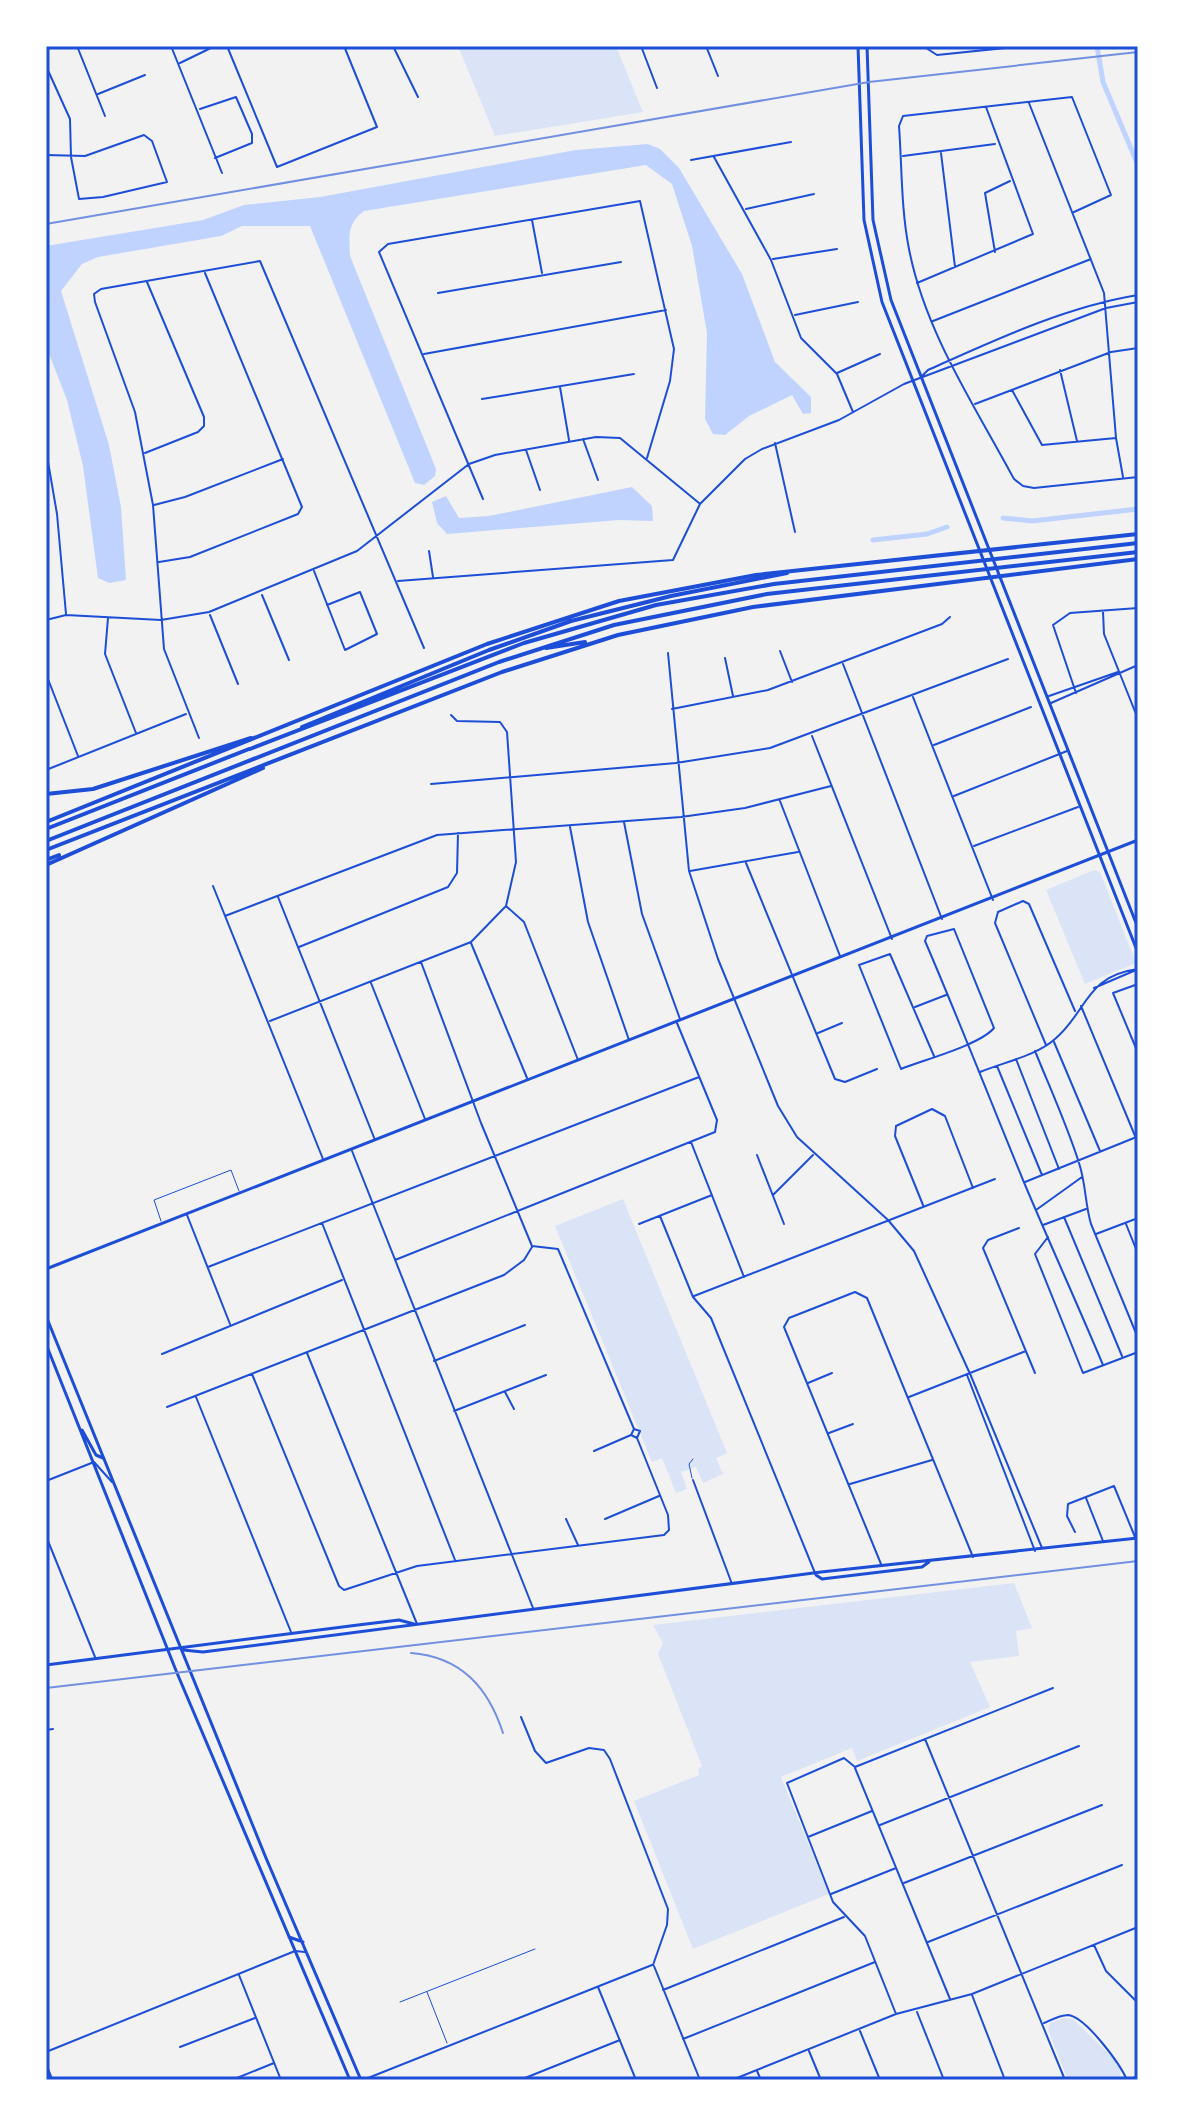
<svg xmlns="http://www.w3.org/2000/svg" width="1184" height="2126" viewBox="0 0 1184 2126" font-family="'Nunito Sans',sans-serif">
	<rect width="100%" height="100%" fill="#f2f2f2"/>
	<path fill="#dbe4f7" d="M458,46H616L643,112L495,136Z
		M1094,870L1100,872L1136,963L1085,984L1046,890Z
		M623,1199L727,1453L716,1458L723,1474L703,1483L696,1467L681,1472L687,1489L676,1493L662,1458L652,1462L555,1226Z
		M1014,1583L1032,1628L1016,1631L1019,1656L970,1662L990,1707L857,1761L852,1748L781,1777L829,1894L693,1949L634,1801L699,1775L698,1769L702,1766L658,1654L663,1643L653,1625Z
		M1064,2018L1073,2019L1115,2060L1121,2072L1118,2080H1068L1048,2030L1050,2023Z"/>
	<path fill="#bfd3fe" d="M648,144L660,149L679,168L742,274L775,362L811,397V413L803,414L792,395L749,416L725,435L713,434L705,419L707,333L692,246L672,184L646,165L364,211C347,223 349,237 350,256L436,469L435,476L424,485L415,483L310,226H242L221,236L98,257L82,264L61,291L109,445L121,507L126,580L109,583L98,578L83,466L67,400L46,346V246L203,220L244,205L320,197L576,150Z
		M632,487L652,506L653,521L619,520L447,534L437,523L432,502L446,496L459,518L489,516Z"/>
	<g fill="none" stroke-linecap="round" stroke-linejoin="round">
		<path stroke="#bfd3fe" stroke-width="5" d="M1097,46L1103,82L1138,165
			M1003,518L1032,521L1138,509
			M873,540L927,534L947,527"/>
		<path stroke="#1d4ed8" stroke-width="1" d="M161,1221L154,1200L231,1170L239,1191
			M692,1478L689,1464L693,1459
			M427,1992L447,2043
			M400,2002L535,1949"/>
		<path stroke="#1d4ed8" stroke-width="2" d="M77,46L105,116
			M171,46L222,173
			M227,46L277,167L377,127L344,46
			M393,46L418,97
			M641,46L657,88
			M706,46L718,76
			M923,46L937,55L1024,46
			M180,63L215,46
			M46,66L70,119L71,157L79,199L103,197L167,182L152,141L144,135L85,156L46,155
			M98,94L145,75
			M1029,103L1104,293L1116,438L1123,477
			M200,109L236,97L252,134V143L215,158
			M941,153L955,267
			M903,156L995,144
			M714,157L771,260L801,338L837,374L853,412
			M691,160L791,142
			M746,209L814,194
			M1074,212L1111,195L1072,97L903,116L899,126C902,167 901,209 909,249C925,332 975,406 1014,479L1023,486L1034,488L1138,477
			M532,220L542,273
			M995,252L985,193L1010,181
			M773,259L837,249
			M917,283L1033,234L986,107
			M438,293L621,262
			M795,315L858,302
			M933,321L1091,259
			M424,354L666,310
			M1060,370L1077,441
			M837,373L880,354
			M921,377L928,370C995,340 1065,307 1138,295
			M560,387L569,440
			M1012,390L1042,445L1116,438
			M482,399L634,374
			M975,404L1111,352L1138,348
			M583,439L598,480
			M775,443L795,532
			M46,450L57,514L66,614
			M526,450L540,490
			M145,453L198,432L204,426V417L147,282
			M483,499L379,252L388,244L640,201L674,349L670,381L647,458
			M154,505L185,497L283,459
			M429,551L433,577
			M159,562L190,557L298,514L302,507L205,273
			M314,571L345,650L377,634L360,592L327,605
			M398,581L673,560L700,504L745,459L762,449L839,420L904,384L1106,308L1138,302
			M262,595L289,660
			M1103,612L1104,634L1138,719
			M210,615L238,684
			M108,618L105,654L136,733
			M46,620L66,615L161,620L209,612L357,551L469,464L495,455L596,437L620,438L699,503
			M780,651L792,682
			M668,653L689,871L718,959L778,1106L797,1137L888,1220L914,1251L971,1376L1042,1548
			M725,658L733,696
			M843,664L942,919
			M46,674L78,756
			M1076,693L1053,625L1070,613L1138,608
			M1049,696L1118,672
			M913,697L993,900
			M1051,703L1138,665
			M672,709L768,690L942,624L950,617
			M451,715L457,721L500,722L507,732L516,862L506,906L524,922L578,1060
			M812,736L892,939
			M199,738L164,649L153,505L135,412L95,302L94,294L101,289L260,261L424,648
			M934,745L1031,707
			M46,770L186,714
			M431,784L676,763L770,748L1008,659
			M954,796L1067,751
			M780,801L840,956
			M624,822L642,914L680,1019
			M570,827L588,922L629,1040
			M974,846L1078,807
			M746,863L835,1079L845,1082L877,1069
			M690,871L798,852
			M213,886L323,1159
			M278,897L375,1140
			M225,916L437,835L681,817L745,808L831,786
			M471,943L527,1078
			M299,947L448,887L457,873L458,833
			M421,962L481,1123L532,1246L558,1249L634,1429
			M371,983L425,1119
			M1138,984L1113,993L1138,1053
			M1094,988L1136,970
			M1081,1006L1138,1143
			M915,1007L946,995
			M270,1021L471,942L505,907
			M818,1033L842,1023
			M1054,1042L1100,1151
			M1046,1045L995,923L998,912L1023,901L1029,904L1075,1011
			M1035,1051C1050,1088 1067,1125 1079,1163C1086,1184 1085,1204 1091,1224L1138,1338
			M934,1056L890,954L859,965L901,1069C923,1060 980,1045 994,1028L954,929L927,936L925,941C959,1020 990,1100 1023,1180C1049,1242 1077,1303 1103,1365
			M1016,1059L1059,1169
			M997,1066L1042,1175
			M980,1072C1004,1062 1036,1056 1055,1039C1088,1011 1085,976 1138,969
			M691,1142L744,1277
			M352,1151L533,1608
			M757,1155L784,1224
			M1025,1182L1134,1138
			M773,1195L813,1155
			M923,1205L895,1136L896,1126L932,1109L945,1116L973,1188
			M1036,1210L1082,1177
			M187,1215L230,1324
			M660,1216L693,1297L711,1318L815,1573
			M1064,1217L1122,1356
			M322,1223L455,1560
			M639,1224L712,1195
			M1126,1224L1138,1254
			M1043,1225L1086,1209
			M1019,1228L988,1240L983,1248L1035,1373
			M1096,1234L1138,1218
			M1048,1237L1035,1254L1083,1373L1138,1352
			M395,1260L715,1132L717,1120L677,1023
			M208,1267L699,1077
			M694,1296L995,1179
			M307,1353L417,1624
			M162,1354L342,1280
			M434,1361L525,1325
			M252,1374L339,1586L344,1590L417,1566L664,1535L669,1530L668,1515L637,1438
			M967,1375L1035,1551
			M808,1383L832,1373
			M505,1392L514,1409
			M196,1397L291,1632
			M909,1397L1026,1351
			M167,1407L504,1275L524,1260L532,1247
			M454,1411L546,1375
			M829,1433L853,1424
			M594,1451L631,1435L637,1438L640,1431L634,1429L631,1435
			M693,1480L732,1584
			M46,1481L94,1462L112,1482
			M850,1484L932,1460
			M1086,1498L1103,1541
			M566,1519L578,1545
			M605,1519L659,1496
			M1075,1532L1067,1516L1068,1504L1114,1486L1135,1537
			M46,1536L95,1657
			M881,1564L784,1327L789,1318L855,1292L867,1298L973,1557
			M521,1717L535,1751L546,1763L589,1748L604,1750L610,1759L668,1909L667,1925L653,1965
			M46,1730L53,1729
			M925,1739L1065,2080
			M855,1768L950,1999
			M880,1825L1079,1746
			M808,1837L872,1811
			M904,1883L1102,1805
			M831,1894L896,1868
			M928,1942L1122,1865
			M1094,1945L1106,1971L1138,2003
			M654,1966L700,2080
			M239,1975L281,2080
			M598,1987L636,2080
			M663,1990L844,1917
			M972,1995L1005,2080
			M917,2012L944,2080
			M896,2014L865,1936L833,1902L787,1783L844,1758L855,1767L1053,1688
			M1044,2023C1051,2020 1060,2015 1068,2015C1086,2017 1120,2064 1127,2080
			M860,2031L880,2080
			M683,2039L875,1962
			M180,2047L255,2018
			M809,2051L821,2080
			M46,2052L295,1951L305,1952
			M757,2071L761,2080
			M232,2080L274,2063
			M363,2080L652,1965
			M520,2080L620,2040
			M732,2080L896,2014L972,1994L1138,1927
			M1128,2080L1138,2076"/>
		<path stroke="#1d4ed8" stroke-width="3" d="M46,1269L1138,840
			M46,2065L52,2080"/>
		<path stroke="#1d4ed8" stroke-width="3" d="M858,46L864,220L882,302L1138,953
			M867,46L873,220L891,300L1138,928
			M816,1575L822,1579L922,1567L929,1562
			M183,1650L203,1652L821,1572L1138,1538
			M46,1665L358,1625L399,1620L414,1624"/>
		<path stroke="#1d4ed8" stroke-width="3" d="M46,1316L266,1858L361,2080
			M46,1344L177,1673L350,2080
			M82,1430L96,1455L103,1458
			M289,1937L303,1942"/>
		<path stroke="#1d4ed8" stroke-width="4" d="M546,648L585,642
			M302,727L489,650L571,621L671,596L787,573
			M250,749L524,643L656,605L774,584L1138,543
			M46,794L93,789L251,738
			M46,822L487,644L619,601L756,575L1138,534
			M46,829L249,749
			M46,841L499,662L614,625L767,594L1138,552
			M46,850L502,672L618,635L753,607L1138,559
			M46,860L59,855
			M46,865L263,768"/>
		<path stroke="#7290e2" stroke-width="2" d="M46,224L869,82L1138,52
			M411,1653C461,1657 488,1687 503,1733
			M46,1688L1138,1561"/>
	</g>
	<rect width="1184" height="2126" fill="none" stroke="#ffffff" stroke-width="96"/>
	<rect x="48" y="48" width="1088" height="2030" fill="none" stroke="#1d4ed8" stroke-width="3"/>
</svg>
